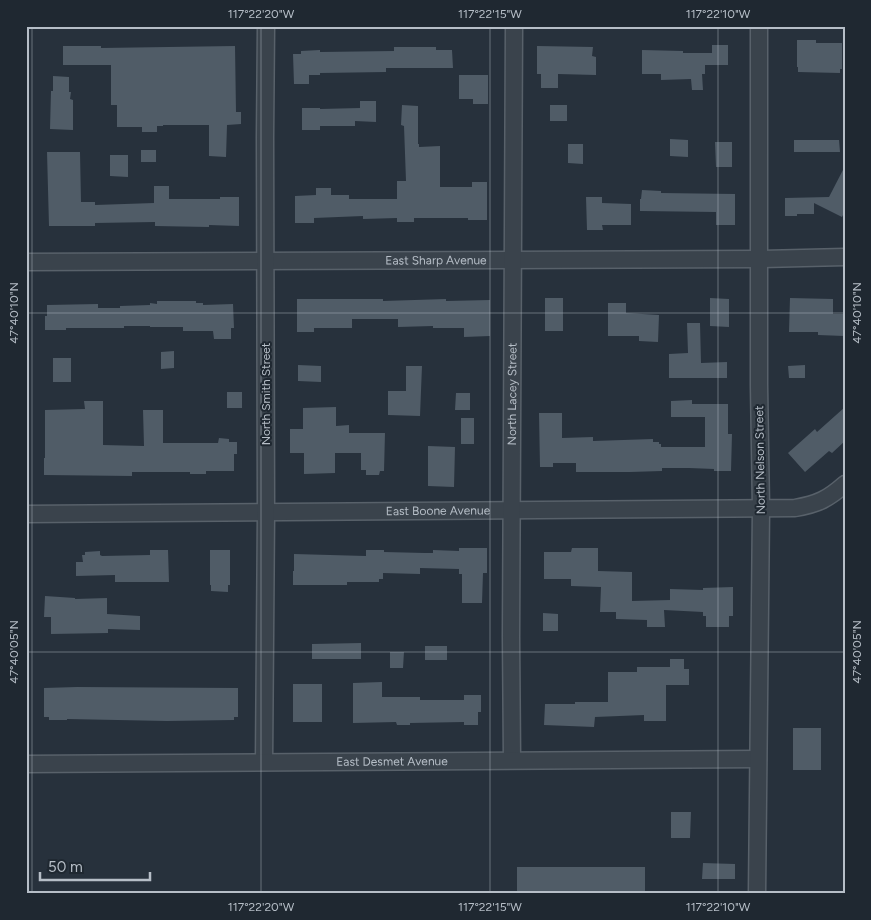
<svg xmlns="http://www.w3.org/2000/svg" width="871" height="920" viewBox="0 0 871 920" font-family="Figtree,sans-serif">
	<rect width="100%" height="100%" fill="#27313c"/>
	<path fill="#505c67" d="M797,40H816V43H842V69H840V73L798,72V67H797Z
		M712,45H728V65H705V74H702L703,90H692L691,79L661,80V74H642V50L683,51V53H712Z
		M63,46H101V48L235,46L236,112H241V124L227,125L226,157L209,156V125H163V126H157V132H142V127H117V105H111V65H63Z
		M537,46L593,47L592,56L596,57V75L558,74V88H541V74H537Z
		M394,47H436V50H452L453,68H386V72L320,73V75H309V84H294L293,54H301V51L320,50V52L394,51Z
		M459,75H488V104H473V99H459Z
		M53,76L69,77V92H71L70,99L73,100V130L50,129L51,91H53Z
		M360,101H376V122L355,121V126H320V130H302V108H320V109L360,108Z
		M402,105L418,106V144H419V147L440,146V187H472V182H487V220H468V218H414V222H397V218L363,219V216L314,218V223H295V196L316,195V188H331V195H349V199H397V181H406L404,126L401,125Z
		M550,105H567V121H550Z
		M670,139L688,140V157L670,156Z
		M794,140H839L840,152H794Z
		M715,142H732V167H716Z
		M568,144H583V164L568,163Z
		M141,150H156V162H141Z
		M47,152H80L81,202H95V205L154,203V186H169V199H220V197H239V226L209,225V227L155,226V222L95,223V226H49Z
		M110,155H128V177L110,176Z
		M845,166V211L842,217L814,203V214H797V216H785V198L829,197Z
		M642,190L661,191V193L735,194V225H716V212L640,211V199H641Z
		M586,197H602V203L631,204V225H602L603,230H587Z
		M545,298H563V331H545Z
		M710,298L729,299V327L710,326Z
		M790,298L833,299V314H844V336L818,335V332H789Z
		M297,299H383V301L446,299V301L490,300V336L464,337V328H433V326L398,327V319H352V328H314V332H297Z
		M157,301H196V303H203V305L233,304L234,328H231V339H214L213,331H183V327H150V326H124V328H66V330H45V316H47V305L98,304V308H120V306L150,305V303L157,304Z
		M608,303H626V313L659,315L658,342L639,341V336H608Z
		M687,323H700L701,363L727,362V378H669V354L688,353Z
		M174,351V368L161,369V352Z
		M53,358H71V382H53Z
		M298,365L321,366V382L298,381Z
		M805,365V378H789L788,366Z
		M406,366H422L420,416L388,415V391H406Z
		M227,392H242V408H227Z
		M456,393H470V410H455Z
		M692,400V404H728V434H732L731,471H714V469L689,468H662V471L630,472H576V463H553V467H540L539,413H562V438L593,437V441L653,439V442H659V444H661V447H705V417H671V401Z
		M84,401H103V445L144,446L143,410H163V443H218L219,438L229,439V442H237V454H234V471H206V474H190V472H132V476L44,475V458H45V410L85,409Z
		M336,407V426L349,425V433H385L384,471H380L379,475H366V470H361V453H335V473L304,474V453H290V429H303V408Z
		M845,407V441L832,453L829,451L805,472L788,453L815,429L817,432Z
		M461,418H474V444H461Z
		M428,446L455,447L454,487L428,486Z
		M459,548H487V573H483L482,603H462V574H459V569L420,568V574L383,573V579H379V582H347V585H293V571H294V554L366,556V550H384V552L425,553H433V550L459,551Z
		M572,548H598V571L632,572V601L670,600V589L703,590V588L733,587V616H729V627H706V616H703V612L664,610L665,627H647V620L616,619V612H600L601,587L571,586V579H544V552H571Z
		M150,550H168L169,582H115V575L76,576V562H83L82,555H85V552L100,551V555L102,556L150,555Z
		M210,550H230V585H228V592L211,591V585H210Z
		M45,596L75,598V599L107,598V614L140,616V630L108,629V633L51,634V617H44Z
		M543,613L558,614V631H543Z
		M361,643V659H312V644Z
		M425,646H447V660H425Z
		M390,652H404L403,668H390Z
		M670,659H684V669H689V685H666V721H644V715L595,717L594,727L544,725L545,704H575V702H608V672H637V667H670Z
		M382,682V697H420V700H464V695H481V712H478V725H464V722L410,723V725H397L396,722L353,723V683Z
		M293,684H322V722H293Z
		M77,687L238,688V717H234V720L167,721L67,719V720H49V717H44V688Z
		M793,728H821V770H793Z
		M671,812H691L690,838H671Z
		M703,863L735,864V879H702Z
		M517,867H645V894H517Z"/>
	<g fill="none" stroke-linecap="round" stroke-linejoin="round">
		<g stroke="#58616a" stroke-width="19">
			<g id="minor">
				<path id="s1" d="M26,262L759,259L845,257"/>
				<path id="s2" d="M26,514L795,508C818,504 828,499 845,484"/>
				<path id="s3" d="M512,760L511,637L514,26"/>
				<path d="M264,762L266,512L265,137L266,26"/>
				<path id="s4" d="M26,764L758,759"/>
				<path d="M757,894L761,509L759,385V26"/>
			</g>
		</g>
		<use href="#minor" stroke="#3a434c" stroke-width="16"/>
	</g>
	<path fill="none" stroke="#b6bec7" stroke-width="1" stroke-opacity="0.45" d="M32,26V894M261,26V894M490,26V894M718,26V894M26,313H845M26,652H845"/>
	<g text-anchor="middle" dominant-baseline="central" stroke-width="4" stroke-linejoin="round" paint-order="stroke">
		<g font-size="12" fill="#b6bec7" stroke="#1f2831">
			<text stroke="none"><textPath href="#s1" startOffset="410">East Sharp Avenue</textPath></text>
			<text stroke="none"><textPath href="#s3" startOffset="366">North Lacey Street</textPath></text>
			<text transform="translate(266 394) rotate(-90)">North Smith Street</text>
			<text transform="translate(760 460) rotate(-91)">North Nelson Street</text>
			<text stroke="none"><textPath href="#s2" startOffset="412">East Boone Avenue</textPath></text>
			<text stroke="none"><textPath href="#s4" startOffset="366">East Desmet Avenue</textPath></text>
		</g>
	</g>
	<rect width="871" height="920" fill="none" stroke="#1f2831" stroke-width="55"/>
	<path d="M40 872v8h110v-8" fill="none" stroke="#b6bec7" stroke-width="2.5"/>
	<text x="48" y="872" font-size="15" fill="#b6bec7" stroke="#1f2831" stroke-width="4" paint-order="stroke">50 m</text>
	<rect x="28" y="28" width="816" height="864" fill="none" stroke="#b6bec7" stroke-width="2"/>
	<g font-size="12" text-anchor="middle" fill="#b6bec7">
		<text x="261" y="18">117°22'20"W</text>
		<text x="490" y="18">117°22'15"W</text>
		<text x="718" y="18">117°22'10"W</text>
		<text transform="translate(14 313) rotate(-90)" y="4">47°40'10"N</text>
		<text transform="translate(857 313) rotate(-90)" y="4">47°40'10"N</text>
		<text transform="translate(14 652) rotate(-90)" y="4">47°40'05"N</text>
		<text transform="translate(857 652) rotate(-90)" y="4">47°40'05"N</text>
		<text x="261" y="911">117°22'20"W</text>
		<text x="490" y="911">117°22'15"W</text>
		<text x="718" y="911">117°22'10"W</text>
	</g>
</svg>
